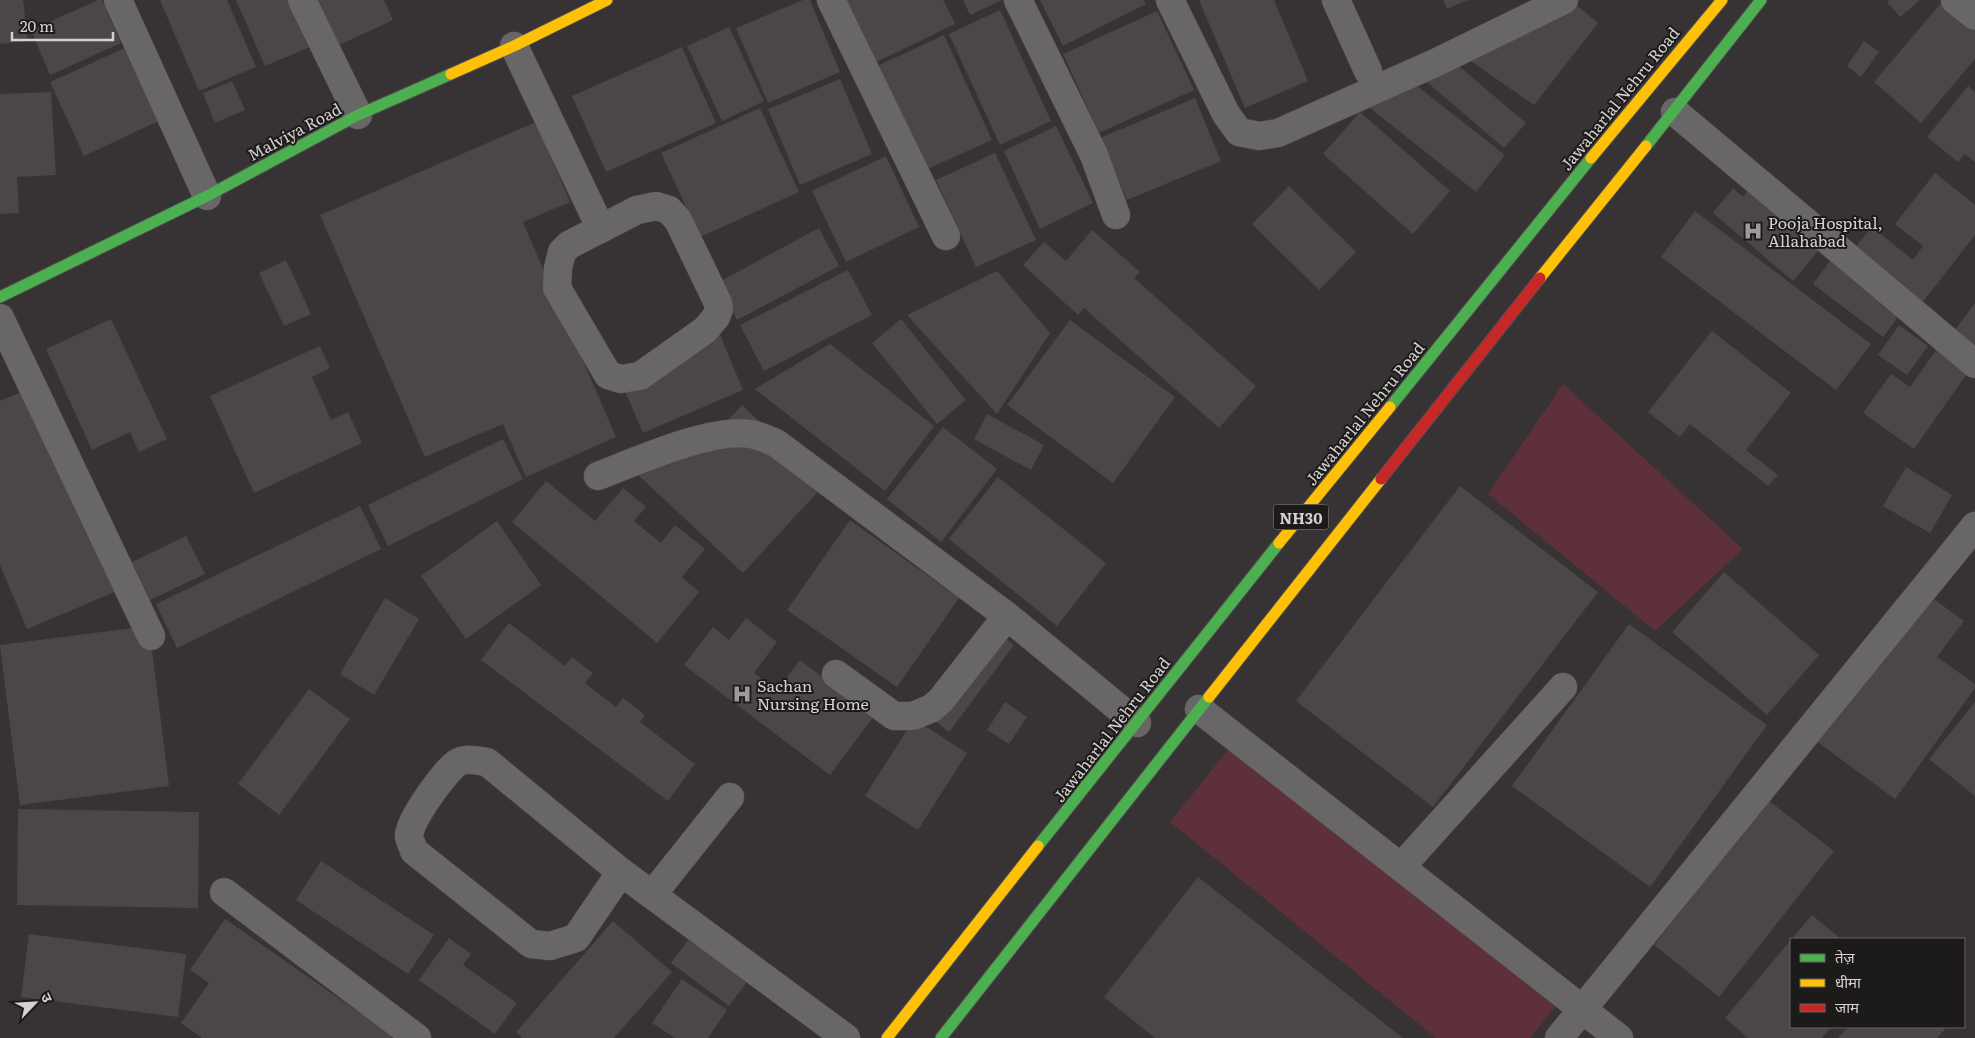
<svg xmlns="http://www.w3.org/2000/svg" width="1975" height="1038" viewBox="0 0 1975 1038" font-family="Literata,'Noto Sans Devanagari',serif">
	<rect width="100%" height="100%" fill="#373233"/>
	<path fill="#5e3039" d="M1563,384L1743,549L1655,631L1488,494Z
		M1236,740L1559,1002L1530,1038H1436L1170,822Z"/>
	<path fill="#4b4748" d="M0,0H23L28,41L0,44Z
		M98,0H102L121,43L50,75L31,30Z
		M160,0H227L256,67L199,91Z
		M236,0H290L310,47L265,66Z
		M311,0H384L393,20L333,48Z
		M803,0H810L840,72L768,103L736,28Z
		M842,0H943L955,24L872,64Z
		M963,0H1002L970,15Z
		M1040,0H1144L1146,4L1063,46Z
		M1199,0H1274L1308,81L1245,108Z
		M1443,0H1468L1447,9Z
		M1570,0L1598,23L1534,105L1448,45Z
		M1889,0H1920L1900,17L1887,2Z
		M1941,3L1975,31V59L1921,123L1874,82Z
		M1000,10L1051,121L1000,145L949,34Z
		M1157,11L1194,90L1099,133L1063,54Z
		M729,27L764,101L722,121L687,46Z
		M944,35L992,140L921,172L873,68Z
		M1864,41L1879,52L1861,77L1847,66Z
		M1435,46L1526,123L1504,148L1414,71Z
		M127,47L161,120L84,156L50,82Z
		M682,47L716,123L606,172L572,96Z
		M1399,72L1505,155L1476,192L1370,108Z
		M840,79L872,154L800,185L768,109Z
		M232,81L245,110L215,123L203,93Z
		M1968,86L1975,92V162L1965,154L1958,162L1927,137Z
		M51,92L56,175L17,177L19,213L0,214V94Z
		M1195,98L1221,161L1127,200L1100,138Z
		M760,108L799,192L700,237L661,153Z
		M1360,112L1450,191L1413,234L1323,154Z
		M536,122L570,202L523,222L616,437L526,477L503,424L425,457L320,215Z
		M1056,126L1093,203L1040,229L1004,151Z
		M995,153L1036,240L976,267L936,180Z
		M886,156L919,227L846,262L812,191Z
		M1935,173L1975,205V235L1922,303L1854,249L1872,227L1913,260L1923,246L1895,224Z
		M1753,184L1824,244L1793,281L1713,213L1733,188L1743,197Z
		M1289,186L1356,252L1319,290L1252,224Z
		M1695,211L1871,344L1836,390L1661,257Z
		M819,228L839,266L737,320L717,283Z
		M1092,230L1140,272L1134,278L1256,386L1219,428L1084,308L1078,315L1023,265L1044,242L1066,261Z
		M1836,253L1907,305L1883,337L1813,284Z
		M286,260L311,314L284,326L259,273Z
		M848,270L872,315L764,371L740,325Z
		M997,271L1050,333L997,414L907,315Z
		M1975,303V346L1955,330Z
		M111,319L167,439L139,452L130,432L92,450L46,349Z
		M901,319L966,400L937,424L872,343Z
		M1070,320L1175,397L1113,483L1007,405Z
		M1899,325L1928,346L1907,375L1878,355Z
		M1712,331L1791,393L1746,450L1778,475L1768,486L1690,424L1680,437L1648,412Z
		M719,332L743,390L643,433L618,375Z
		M830,344L934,426L885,491L755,389Z
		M320,346L330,368L312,377L331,420L348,412L362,443L254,493L210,396Z
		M1939,346L1971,368L1914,449L1863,413L1891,374L1910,387Z
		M31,388L117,591L27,629L0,565V401Z
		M742,405L825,484L743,573L636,473L675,431L698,452Z
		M987,414L1044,445L1031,470L974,439Z
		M943,427L997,469L941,542L887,499Z
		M503,439L523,479L388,546L368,505Z
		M1906,467L1952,495L1930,533L1883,506Z
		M998,477L1106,563L1057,626L949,539Z
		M546,481L595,521L623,488L646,507L634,521L661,543L675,525L705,549L682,577L699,592L657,643L512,522Z
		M1460,486L1598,592L1433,807L1296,701Z
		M360,506L381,549L177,648L156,604Z
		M850,520L959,598L897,687L787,610Z
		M497,521L541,585L466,639L421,576Z
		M186,536L205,574L150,600L132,562Z
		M1724,572L1819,655L1767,715L1672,632Z
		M1919,588L1964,621L1937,657L1975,684V688L1895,799L1812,738Z
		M385,598L419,619L374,695L340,674Z
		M746,618L777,642L754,673L777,690L800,660L874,716L830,775L684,665L713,627L729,640Z
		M509,623L565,666L572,657L593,673L585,683L616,707L623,698L645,715L640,722L695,764L668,801L481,660Z
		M986,624L1014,645L949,732L922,711Z
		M1629,624L1767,725L1650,887L1512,786Z
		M149,626L169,786L20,805L0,645Z
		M309,689L350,719L279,815L238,784Z
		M1005,702L1027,717L1009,744L987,730Z
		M1975,702V796L1929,759Z
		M914,719L967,753L918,830L865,796Z
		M1768,800L1834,851L1719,997L1654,945Z
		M18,809L199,812L198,908L17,905Z
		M321,861L434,935L408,974L296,900Z
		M1198,877L1403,1038H1155L1104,997Z
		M1812,915L1841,939H1791V1027H1831L1822,1038H1748L1725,1018Z
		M225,919L393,1036L391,1038H202L181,1023L209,983L190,970Z
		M613,921L672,972L614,1038H522L516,1032Z
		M29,934L186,954L178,1017L21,997Z
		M449,938L471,954L463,965L517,1003L495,1034L419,980Z
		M689,939L747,982L729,1006L671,963Z
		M682,979L727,1010L708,1038H675L652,1023Z
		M1848,1027H1947L1937,1038H1838Z"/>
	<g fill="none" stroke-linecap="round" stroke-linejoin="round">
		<g stroke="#524e4f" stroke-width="29">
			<path id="street" d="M118,0L207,196
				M302,0L358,115
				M831,0L946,236
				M1018,0L1094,155L1116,215
				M1170,0L1226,114L1239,132L1259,136L1278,133L1435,63L1564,0
				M1336,0L1368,71
				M1955,0L1975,16
				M514,46L601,229
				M1675,112L1975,364
				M656,206L669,210L678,220L718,303L719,309L716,317L705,330L640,376L621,379L608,375L557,288L558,268L562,252L569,245L637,210Z
				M0,318L151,636
				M598,476C637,461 710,428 750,434C759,435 768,440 776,443L1007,616L1137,723
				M836,674L894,716H913L932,708L941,700L1007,616
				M1199,709L1619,1038
				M1401,867L1563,687
				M621,872L576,938L550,946L531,944L414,851C413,846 409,840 409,836C408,822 445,771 457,763C466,757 478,761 487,762L621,872L846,1038
				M224,892L417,1038
				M652,895L730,797
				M1559,1038L1975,526"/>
		</g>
		<g stroke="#524e4f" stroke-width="13">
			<path id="fast" d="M1646,146L1761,0
				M0,297L207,196L358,115L451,74
				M1390,407L1591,158
				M1038,846L1279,543
				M941,1038L1209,697"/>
		</g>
		<g stroke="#524e4f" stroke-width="13">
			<path id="slow" d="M451,74L514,46L607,0
				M1591,158L1722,0
				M1540,278L1646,146
				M1279,543L1390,407
				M1209,697L1381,479
				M887,1038L1038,846"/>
		</g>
		<g stroke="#524e4f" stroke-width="13">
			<path id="jam" d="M1381,479L1540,278"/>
		</g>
		<use href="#street" stroke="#686666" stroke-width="28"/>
		<use href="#fast" stroke="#4caf50" stroke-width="11"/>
		<use href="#slow" stroke="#ffc107" stroke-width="11"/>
		<use href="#jam" stroke="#c62828" stroke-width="11"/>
	</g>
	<defs>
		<g id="hospital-bare" transform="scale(1.5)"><path d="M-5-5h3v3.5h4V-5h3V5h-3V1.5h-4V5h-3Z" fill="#9e999a" stroke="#1d1a1a" stroke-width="2.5" paint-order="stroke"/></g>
	</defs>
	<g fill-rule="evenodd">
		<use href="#hospital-bare" x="1753" y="231"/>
		<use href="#hospital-bare" x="742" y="694"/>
	</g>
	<g text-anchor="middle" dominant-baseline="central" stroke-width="4" stroke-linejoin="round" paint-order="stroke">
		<rect fill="#1d1a1a" stroke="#9e9a9a" stroke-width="1" x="1273.5" y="504.5" width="55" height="25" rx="4"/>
		<g font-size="15" font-weight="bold" fill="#d5d1d1">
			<text x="1301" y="517">NH30</text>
		</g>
		<g font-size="16" fill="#d5d1d1" stroke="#1d1a1a">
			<text transform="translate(1619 98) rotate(-51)">Jawaharlal Nehru Road</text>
			<text transform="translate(294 131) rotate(-28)">Malviya Road</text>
			<text transform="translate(1364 413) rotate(-51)">Jawaharlal Nehru Road</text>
			<text transform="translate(1111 729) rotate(-52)">Jawaharlal Nehru Road</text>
		</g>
		<g font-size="16" fill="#d5d1d1" stroke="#1d1a1a" text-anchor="start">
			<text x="1768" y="222">Pooja Hospital,<tspan x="1768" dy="18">Allahabad</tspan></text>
			<text x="757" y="685">Sachan<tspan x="757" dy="18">Nursing Home</tspan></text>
		</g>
	</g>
	<rect x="1790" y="938" width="175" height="90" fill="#1d1a1a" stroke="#676363"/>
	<rect x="1800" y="954" width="25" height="8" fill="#4caf50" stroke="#676363"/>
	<text x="1835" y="963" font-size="15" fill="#d5d1d1">तेज़</text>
	<rect x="1800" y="979" width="25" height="8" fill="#ffc107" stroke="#676363"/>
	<text x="1835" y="988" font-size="15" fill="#d5d1d1">धीमा</text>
	<rect x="1800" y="1004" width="25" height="8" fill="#c62828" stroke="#676363"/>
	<text x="1835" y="1013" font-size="15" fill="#d5d1d1">जाम</text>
	<g transform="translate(35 1003) rotate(65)" stroke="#1d1a1a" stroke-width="4" paint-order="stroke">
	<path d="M0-4L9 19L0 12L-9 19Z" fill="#d5d1d1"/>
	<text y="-8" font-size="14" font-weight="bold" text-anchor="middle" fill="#d5d1d1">उ</text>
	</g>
	<path d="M12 32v8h101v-8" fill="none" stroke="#d5d1d1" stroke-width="2.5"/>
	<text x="20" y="32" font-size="15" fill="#d5d1d1" stroke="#1d1a1a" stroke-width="4" paint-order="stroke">20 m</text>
</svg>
